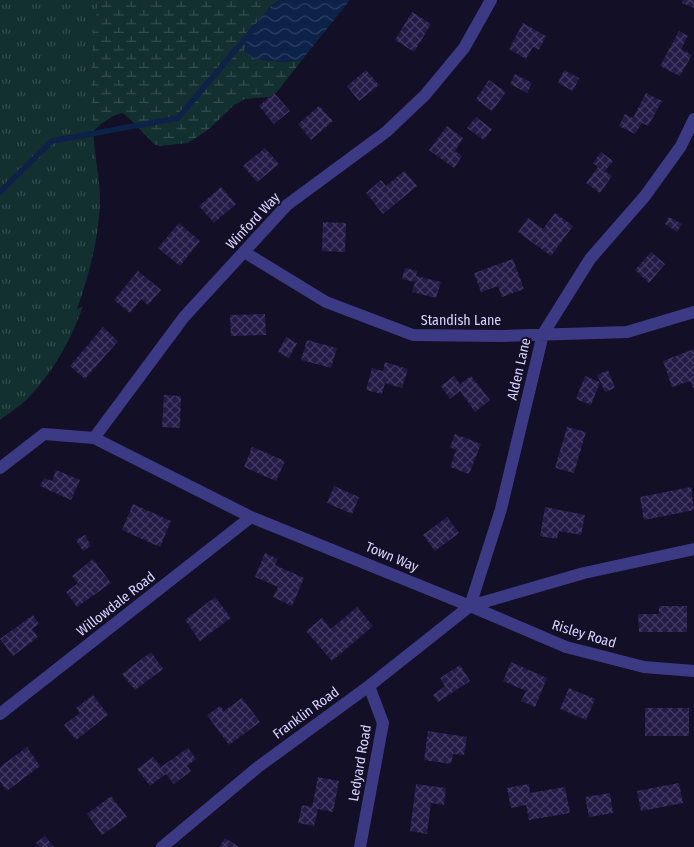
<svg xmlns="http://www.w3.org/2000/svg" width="694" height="847" viewBox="0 0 694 847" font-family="'Fira Sans Condensed',sans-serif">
	<defs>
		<pattern id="wetland-marsh" width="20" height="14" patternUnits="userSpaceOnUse" patternTransform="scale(1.25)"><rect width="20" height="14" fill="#12302f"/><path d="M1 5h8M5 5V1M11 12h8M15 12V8" fill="none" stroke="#344d4e"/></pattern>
		<pattern id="park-tufts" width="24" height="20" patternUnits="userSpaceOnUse" patternTransform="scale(1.25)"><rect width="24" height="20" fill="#12302f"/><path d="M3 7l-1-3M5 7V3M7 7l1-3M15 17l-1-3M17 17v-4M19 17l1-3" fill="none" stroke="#344d4e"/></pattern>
		<pattern id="water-waves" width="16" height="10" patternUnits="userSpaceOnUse" patternTransform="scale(1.25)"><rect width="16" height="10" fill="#0c2248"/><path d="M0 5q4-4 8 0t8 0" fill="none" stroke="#2f4163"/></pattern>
		<pattern id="building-cross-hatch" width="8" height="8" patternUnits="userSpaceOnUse" patternTransform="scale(1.25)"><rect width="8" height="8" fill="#241b47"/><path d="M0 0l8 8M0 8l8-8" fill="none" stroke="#433b63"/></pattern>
	</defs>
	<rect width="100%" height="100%" fill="#130f26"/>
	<path fill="url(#wetland-marsh)" d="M0,0H279L268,9L254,59L285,62L302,60L277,92L269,97L245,99L234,105L209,129L188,143L160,146L154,144L128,117L122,113C105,117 91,134 78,145Z"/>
	<path fill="url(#park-tufts)" d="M0,0H99C90,46 90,94 94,141C95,159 100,179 100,197C100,235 89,275 77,309L83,306C71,340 53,373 27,399C19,407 9,413 0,420Z"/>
	<path fill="url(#water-waves)" d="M279,0H350L302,60L285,62L254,59L244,51C248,29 262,14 279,0Z"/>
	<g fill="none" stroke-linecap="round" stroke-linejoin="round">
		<path stroke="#0c2248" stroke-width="5.5" d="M0,192L52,141L178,118L255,27"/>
	</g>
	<path fill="url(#building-cross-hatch)" d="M683,0H694V8L682,3Z
		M412,12L431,24L414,52L395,40Z
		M523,23L546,36L539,50L533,47L526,59L509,49Z
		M679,31L688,36L681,49L692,55L680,76L660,66Z
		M366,70L379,85L359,101L347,86Z
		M564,70L579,78L573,91L558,83Z
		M515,74L532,83L527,93L510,84Z
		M489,80L506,92L492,111L476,99Z
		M274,93L290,111L274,124L259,106Z
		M646,93L662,101L648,126L642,123L635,134L619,126L625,114L633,118Z
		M319,106L333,121L311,140L298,124Z
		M476,117L492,129L484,140L467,128Z
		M447,126L463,138L455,151L462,156L454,168L429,150Z
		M265,148L279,164L257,182L243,166Z
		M601,152L613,161L605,171L612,176L600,193L586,183L598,167L593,163Z
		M404,171L417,186L383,214L366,193L381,180L386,186Z
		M221,187L236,204L214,223L199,206Z
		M555,213L573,226L551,256L518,232L528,218L543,229Z
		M669,217L682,224L677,232L665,224Z
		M323,222L346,223L345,252L322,251Z
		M179,223L200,241L180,266L158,248Z
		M651,252L665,264L649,283L635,270Z
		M513,259L524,289L502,297L498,286L481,292L474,273Z
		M405,268L417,271L416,276L441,282L436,298L412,292L415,282L402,279Z
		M138,271L161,290L148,305L141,299L130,313L114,300Z
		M265,314L266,335L231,336L230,315Z
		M103,327L118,341L85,379L70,366Z
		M286,337L297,343L289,358L278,352Z
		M307,340L337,348L331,368L301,360Z
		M694,349V390L690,381L672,387L663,361Z
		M385,362L408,369L402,388L385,383L382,394L366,390L372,368L383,371Z
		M608,370L615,388L605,392L597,375Z
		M454,376L460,384L471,376L490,400L475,412L460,391L450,399L441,386Z
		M585,376L600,382L591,405L576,399Z
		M164,395L181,396L180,428L162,427Z
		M567,427L586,432L574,473L555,468Z
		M455,434L481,444L469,474L450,467L456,450L450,447Z
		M252,447L285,461L276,481L244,467Z
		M56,470L80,480L71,500L40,486L44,478L52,481Z
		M334,486L359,497L352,514L327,503Z
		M691,487L694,510L644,520L640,497Z
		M133,504L171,521L160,547L122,530Z
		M545,507L585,515L581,535L559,531L557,539L540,536Z
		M447,517L459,533L435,551L423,535Z
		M85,535L91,546L83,551L76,540Z
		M265,553L278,559L275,565L304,578L292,606L273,597L278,587L255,577Z
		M93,559L111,583L77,607L66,592L78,583L72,576Z
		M215,597L231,618L200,641L185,620Z
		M659,606H687V632H639L638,614H659Z
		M357,607L373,626L332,661L306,631L322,618L331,629Z
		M33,615L39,624L32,629L38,637L13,656L0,639Z
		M151,652L163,669L135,690L122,674Z
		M511,662L547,678L535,707L521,701L526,691L503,681Z
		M460,665L470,681L438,702L433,695L445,686L440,678Z
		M569,688L595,699L586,720L560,709Z
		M93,695L108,715L76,740L64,725L80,713L76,708Z
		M242,698L260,722L229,745L207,715L220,706L224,711Z
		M645,708H689V736H645Z
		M428,731L467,737L464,755L453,754L451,764L424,760Z
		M27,747L40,766L7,791L0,782V767Z
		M188,748L196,759L187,766L191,771L174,784L166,774L150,786L137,769L153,757L161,767Z
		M318,777L339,781L333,812L318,809L314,826L298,823L302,805L312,807Z
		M679,783L683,803L641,811L637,791Z
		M416,784L446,788L444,805L431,803L427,834L410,831Z
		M529,784L530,793L565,787L570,813L529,820L526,805L511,808L507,788Z
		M610,793L613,813L589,817L585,797Z
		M111,796L127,817L102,835L87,814Z
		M45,836L54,847H39L36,843Z
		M225,838L239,847H219Z"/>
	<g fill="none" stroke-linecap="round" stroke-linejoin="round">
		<path stroke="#3d3a85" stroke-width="12" d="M244,252L326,302L413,335L502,336L627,332L694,312
			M94,438L184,317L287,205L386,132L425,95L464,48L491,0
			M0,468L44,434L94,438L251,517L470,606L584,573L694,549
			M470,606L501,509L543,334L590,259L645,196L681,146L694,119
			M470,606L566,647L644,667L694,671
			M0,714L251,517
			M162,847L258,767L369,686L470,606
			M360,847L383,723L369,686"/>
	</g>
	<g text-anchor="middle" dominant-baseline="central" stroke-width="4" stroke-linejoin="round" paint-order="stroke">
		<g font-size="14" fill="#d9d4ff" stroke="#130f26">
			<text transform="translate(253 221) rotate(-47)">Winford Way</text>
			<text x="461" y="320">Standish Lane</text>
			<text transform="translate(519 369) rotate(-77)">Alden Lane</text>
			<text transform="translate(392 557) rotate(23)">Town Way</text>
			<text transform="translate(116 604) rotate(-38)">Willowdale Road</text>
			<text transform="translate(584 634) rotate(17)">Risley Road</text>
			<text transform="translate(306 713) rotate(-36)">Franklin Road</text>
			<text transform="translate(360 763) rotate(-80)">Ledyard Road</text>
		</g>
	</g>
</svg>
